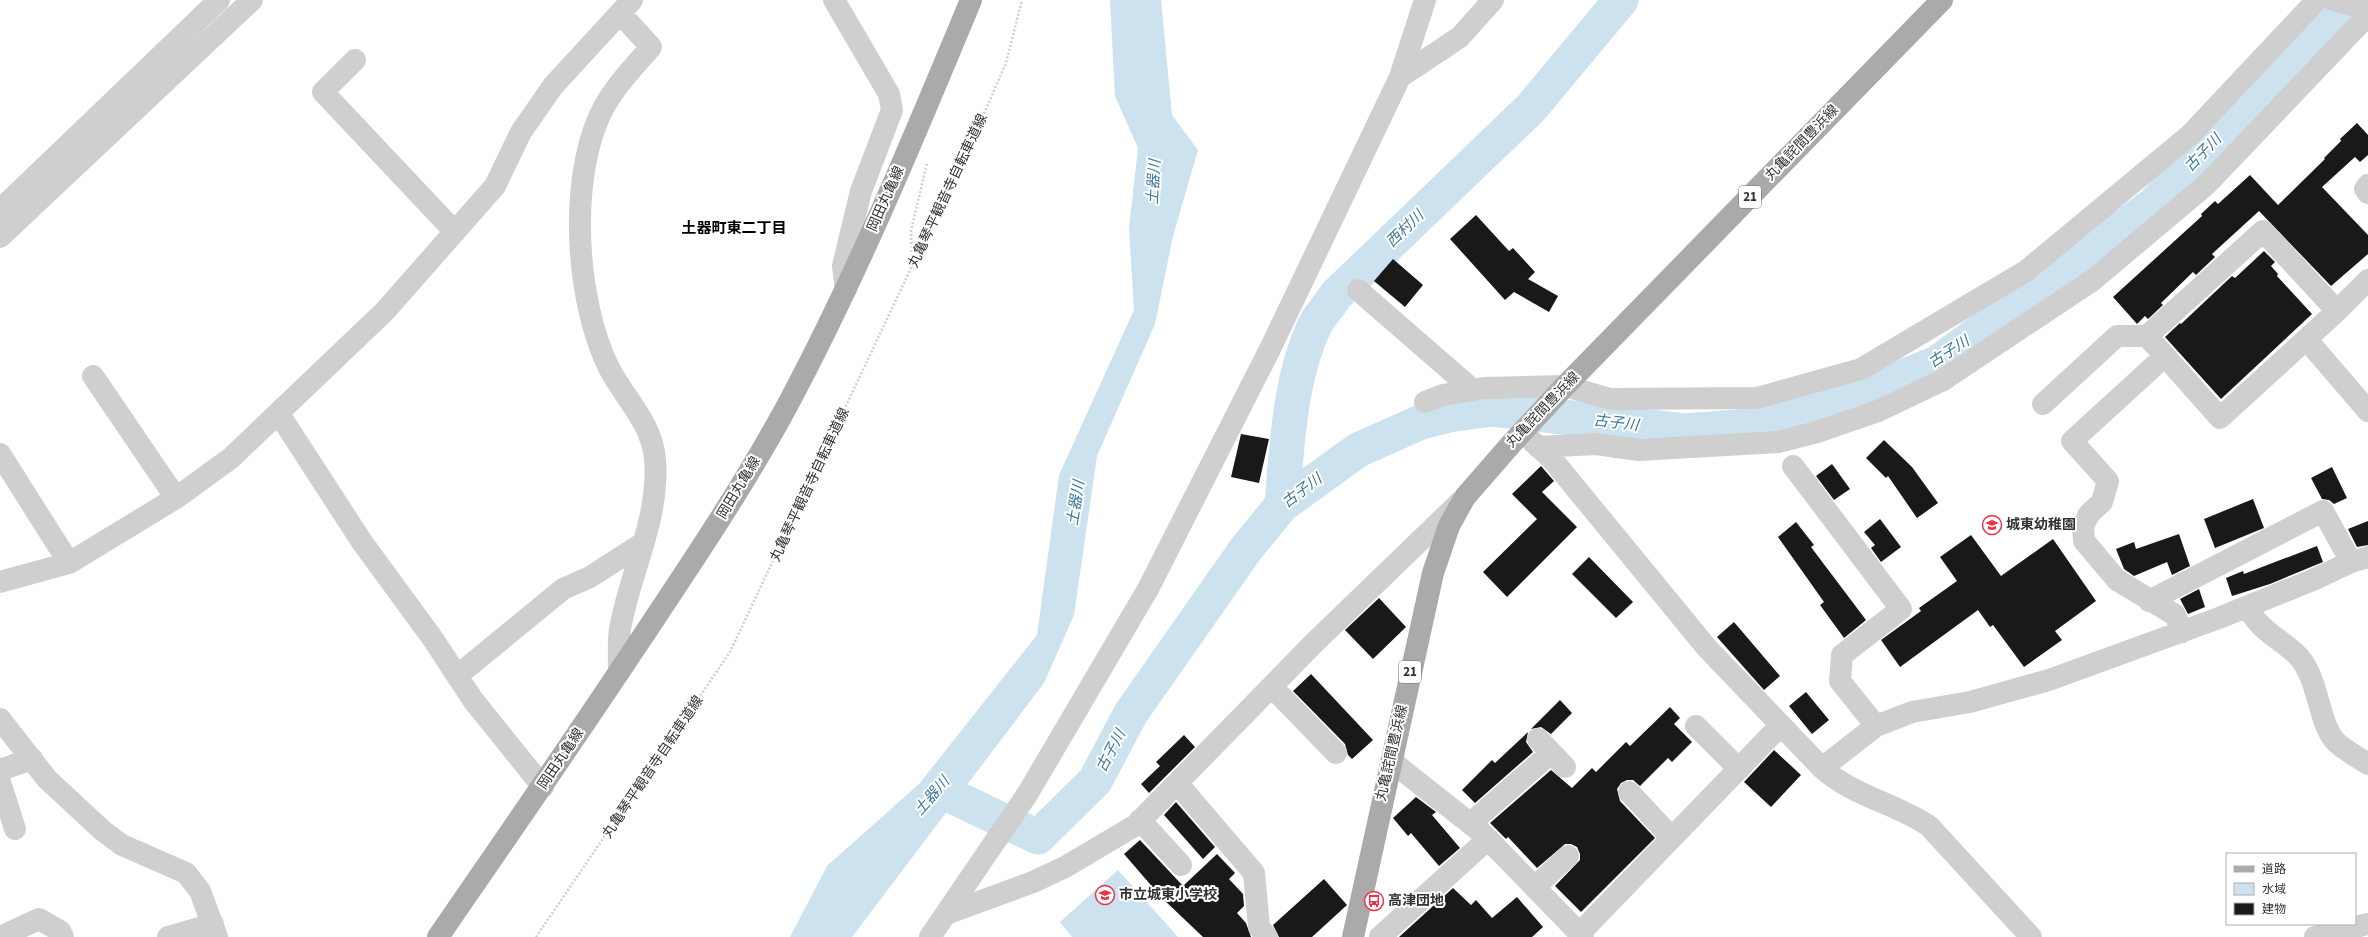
<svg xmlns="http://www.w3.org/2000/svg" width="2368" height="937" viewBox="0 0 2368 937" font-family="'Source Sans 3','Noto Sans JP',sans-serif">
	<rect width="100%" height="100%" fill="#fff"/>
	<path fill="#cce2ee" d="M1110,0H1161L1172,115L1198,150L1173,236L1155,324L1097,456L1074,615L1044,683L852,937H790L827,866L919,784L1037,635L1059,475L1134,310L1129,228L1138,148L1115,96Z
		M1118,870L1178,937H1072L1060,922Z"/>
	<g fill="none" stroke-linecap="round" stroke-linejoin="round">
		<path stroke="#cce2ee" stroke-width="35" d="M1282,505C1287,446 1289,380 1315,325C1320,315 1330,305 1336,295L1531,108L1621,0
			M939,790L1038,837L1095,781L1131,713L1246,549L1282,505L1358,450L1421,422L1449,415L1492,409L1685,431L1761,425L1851,398L1937,363L2153,205L2349,0"/>
	</g>
	<path fill="#191919" d="M2357,123L2368,135V155L2360,162L2355,157L2322,187L2368,235V254L2331,286L2259,211L2212,254L2215,257L2196,275L2193,272L2161,303L2163,305L2148,319L2145,316L2137,324L2113,297L2202,216L2201,214L2215,201L2218,204L2250,175L2278,205L2325,159L2324,158L2341,141L2340,139Z
		M1476,215L1509,251L1513,248L1535,272L1528,279L1558,296L1549,312L1514,292L1505,300L1450,239Z
		M2264,251L2275,262L2271,266L2278,274L2277,276L2312,314L2221,399L2165,337L2180,323L2181,324L2232,276L2235,278Z
		M1393,259L1423,285L1405,307L1374,281Z
		M1241,434L1269,439L1259,483L1231,477Z
		M1884,440L1912,467L1938,503L1917,518L1888,476L1886,478L1866,458Z
		M1832,464L1850,489L1834,500L1816,476Z
		M1541,466L1554,481L1542,492L1577,527L1507,597L1483,572L1537,519L1512,494Z
		M2332,467L2347,498L2334,504L2329,500L2322,499L2311,478Z
		M2253,499L2264,528L2215,548L2204,519Z
		M1880,519L1901,547L1881,562L1871,548L1875,545L1864,532Z
		M2368,521V545L2357,547L2348,529Z
		M1796,522L1814,545L1811,547L1866,620L1844,638L1820,605L1824,602L1778,537Z
		M2179,534L2190,566L2172,575L2167,562L2134,576L2124,569L2116,549L2134,542L2136,549Z
		M1971,535L2001,576L2053,539L2096,601L2055,631L2062,640L2024,667L1993,625L1990,627L1978,610L1900,667L1881,640L1921,611L1919,608L1957,581L1940,557Z
		M2317,546L2323,562L2270,584L2232,596L2226,578L2243,571L2244,574Z
		M1589,557L1633,602L1616,618L1572,574Z
		M2199,589L2205,607L2188,614L2180,599Z
		M1379,598L1406,627L1373,659L1345,630Z
		M1734,622L1780,676L1764,690L1717,637Z
		M1311,674L1373,740L1352,759L1348,755L1345,744L1293,691Z
		M1806,692L1829,720L1812,734L1789,706Z
		M1560,700L1572,713L1551,734L1541,727L1531,729Z
		M1670,707L1680,718L1674,724L1692,742L1672,762L1668,758L1640,786L1633,780H1627L1621,783L1617,789L1620,801L1655,838L1581,912L1555,886L1580,860V854L1577,847L1571,844H1565L1537,868L1508,837L1506,839L1490,823L1551,770L1572,788L1592,768L1596,772L1626,742L1630,746Z
		M1528,732L1526,742L1533,752L1475,803L1462,790L1492,760L1495,763Z
		M1184,735L1195,747L1149,793L1141,784L1160,766L1156,762Z
		M1774,750L1801,775L1771,807L1744,782Z
		M1416,797L1436,812L1432,815L1460,848L1439,866L1411,833L1408,836L1393,818Z
		M1176,802L1215,847L1203,859L1164,815Z
		M1140,840L1183,886L1217,854L1235,873L1229,879L1243,894L1244,906L1237,913L1246,923L1251,937H1203L1162,898L1124,854Z
		M1324,879L1347,905L1312,937H1279L1273,925Z
		M1453,888L1471,905L1476,900L1492,918L1517,897L1543,927L1532,937H1399Z"/>
	<g fill="none" stroke-linecap="round" stroke-linejoin="round">
		<path stroke="#cfcfcf" stroke-width="2.5" stroke-dasharray="2 2" stroke-linecap="butt" d="M912,268L911,231L927,163
			M536,937L730,652L986,109L1006,63L1022,0"/>
		<path stroke="#cfcfcf" stroke-width="22" d="M834,0L889,94L892,110L861,191L843,266L846,289
			M2333,0L2368,9
			M355,60L323,92L455,232
			M1400,77L1460,37L1493,0
			M2368,185L2365,189L2368,193
			M0,210L219,0
			M2263,231L2337,311L2220,418L2147,336Z
			M0,237L252,0
			M1358,290L1473,390
			M2337,311L2368,280
			M2307,340L2368,411
			M2165,356L2072,441L2108,481L2102,502L2089,514L2083,526L2084,541L2117,580L2175,615L2182,632
			M93,376L176,498
			M1425,402L1443,395L1484,388L1565,386L1610,399L1757,398L1861,369L2026,271L2190,135L2317,0
			M2043,404L2117,336H2147
			M279,414L362,542L433,639L473,700L543,787
			M1532,441L1551,458L1707,648L1822,768C1853,796 1895,803 1929,826L2031,937
			M1538,447L1596,444L1639,450L1778,442L1817,432L1878,411L1943,380L2093,280L2207,184L2368,15
			M0,454L69,563
			M1793,466L1901,609L1842,655L1840,681L1876,726
			M0,582L69,563L176,498L231,458L385,311L495,186L521,132L553,86L632,0
			M2149,601L2323,511L2351,562
			M2248,606C2256,629 2283,640 2299,657C2319,680 2318,721 2335,741C2344,750 2358,757 2368,764
			M619,672C619,658 618,642 620,629C630,572 660,518 655,459C652,423 625,399 609,368C576,301 569,185 599,117C611,90 632,69 651,47L620,13
			M457,676L563,589L590,577L643,543
			M1272,687L1336,753
			M0,719L47,779L103,831L122,845L186,873L200,891L217,937
			M1696,726L1739,769
			M1538,739L1565,767
			M1391,761L1481,832L1583,937
			M1822,768L1876,726L1912,712L1970,702L2049,680L2219,618L2315,579L2351,562L2368,557
			M0,770L32,759
			M0,782L15,829
			M1177,783L1254,873L1259,927L1267,937
			M1629,792L1672,838
			M1140,820L1181,865
			M1471,823L1551,753
			M1535,887L1568,856
			M949,913L1033,882L1065,867L1136,825L1313,644L1460,502
			M1580,933L1781,725
			M0,937L39,919L60,931L63,937
			M168,937L213,924
			M930,937L1028,793L1148,589L1271,347L1400,77L1425,0
			M1380,937L1488,839
			M2315,937L2368,924"/>
		<path stroke="#aaa" stroke-width="22" d="M438,937C505,840 572,743 637,645C689,567 742,489 787,406C857,275 914,137 971,0
			M1353,937L1433,573L1449,526L1465,497L1512,443L1565,386L1942,0"/>
	</g>
	<defs>
		<g id="school-ring" transform="scale(1)"><circle r="9.5" fill="#fff" stroke="#e93349" stroke-width="1.5"/><path d="M0-5L7-2L0 1L-7-2ZM-4 1L0 2.5L4 1V4Q0 6-4 4Z" fill="#e93349"/></g>
		<g id="bus-ring" transform="scale(1)"><circle r="9.5" fill="#fff" stroke="#e93349" stroke-width="1.5"/><path d="M-5-6H5V4H4V6H2V4H-2V6H-4V4H-5ZM-3.5-4V0h7V-4ZM-3.5 1.2v1.5H-2V1.2ZM2 1.2v1.5H3.5V1.2Z" fill="#e93349"/></g>
	</defs>
	<g fill-rule="evenodd">
		<use href="#school-ring" x="1992" y="525"/>
		<use href="#school-ring" x="1105" y="895"/>
		<use href="#bus-ring" x="1374" y="901"/>
	</g>
	<g text-anchor="middle" dominant-baseline="central" stroke-width="4" stroke-linejoin="round" paint-order="stroke">
		<g fill="#fff" stroke="#707070" stroke-width="1">
			<rect x="1739" y="186" width="22" height="22" rx="3"/>
			<rect x="1399" y="661" width="22" height="22" rx="3"/>
		</g>
		<g font-size="13" font-weight="bold" fill="#323232">
			<text x="1750" y="197">21</text>
			<text x="1410" y="672">21</text>
		</g>
		<g font-size="14" fill="#323232" stroke="#fff">
			<text transform="translate(1802 143) rotate(-46)">丸亀詫間豊浜線</text>
			<text transform="translate(948 191) rotate(-65)">丸亀琴平観音寺自転車道線</text>
			<text transform="translate(886 199) rotate(-66)">岡田丸亀線</text>
			<text transform="translate(1543 410) rotate(-46)">丸亀詫間豊浜線</text>
			<text transform="translate(810 485) rotate(-65)">丸亀琴平観音寺自転車道線</text>
			<text transform="translate(739 488) rotate(-59)">岡田丸亀線</text>
			<text transform="translate(1392 753) rotate(-77)">丸亀詫間豊浜線</text>
			<text transform="translate(561 759) rotate(-56)">岡田丸亀線</text>
			<text transform="translate(653 767) rotate(-56)">丸亀琴平観音寺自転車道線</text>
		</g>
		<g font-size="14" font-weight="bold" fill="#323232" stroke="#fff" text-anchor="start">
			<text x="2006" y="525">城東幼稚園</text>
			<text x="1119" y="895">市立城東小学校</text>
			<text x="1388" y="901">高津団地</text>
		</g>
		<g font-size="15" font-style="italic" fill="#3c7897" stroke="#fff">
			<text transform="translate(2203 153) rotate(-46)">古子川</text>
			<text transform="translate(1154 182) rotate(-87)">土器川</text>
			<text transform="translate(1405 229) rotate(-44)">西村川</text>
			<text transform="translate(1949 352) rotate(-33)">古子川</text>
			<text transform="translate(1616 423) rotate(7)">古子川</text>
			<text transform="translate(1302 491) rotate(-37)">古子川</text>
			<text transform="translate(1076 503) rotate(-81)">土器川</text>
			<text transform="translate(1111 751) rotate(-62)">古子川</text>
			<text transform="translate(932 796) rotate(-49)">土器川</text>
		</g>
		<g font-size="15" font-weight="bold" fill="#000" stroke="#fff">
			<text x="734" y="228">土器町東二丁目</text>
		</g>
	</g>
	<rect x="2226" y="853" width="130" height="72" fill="#ffffff" stroke="#adadad"/>
	<rect x="2234" y="866" width="20" height="6" fill="#aaaaaa" stroke="#adadad"/>
	<text x="2262" y="873" font-size="12" fill="#323232">道路</text>
	<rect x="2234" y="883" width="20" height="12" fill="#cce2ee" stroke="#adadad"/>
	<text x="2262" y="893" font-size="12" fill="#323232">水域</text>
	<rect x="2234" y="903" width="20" height="12" fill="#191919" stroke="#adadad"/>
	<text x="2262" y="913" font-size="12" fill="#323232">建物</text>
</svg>
